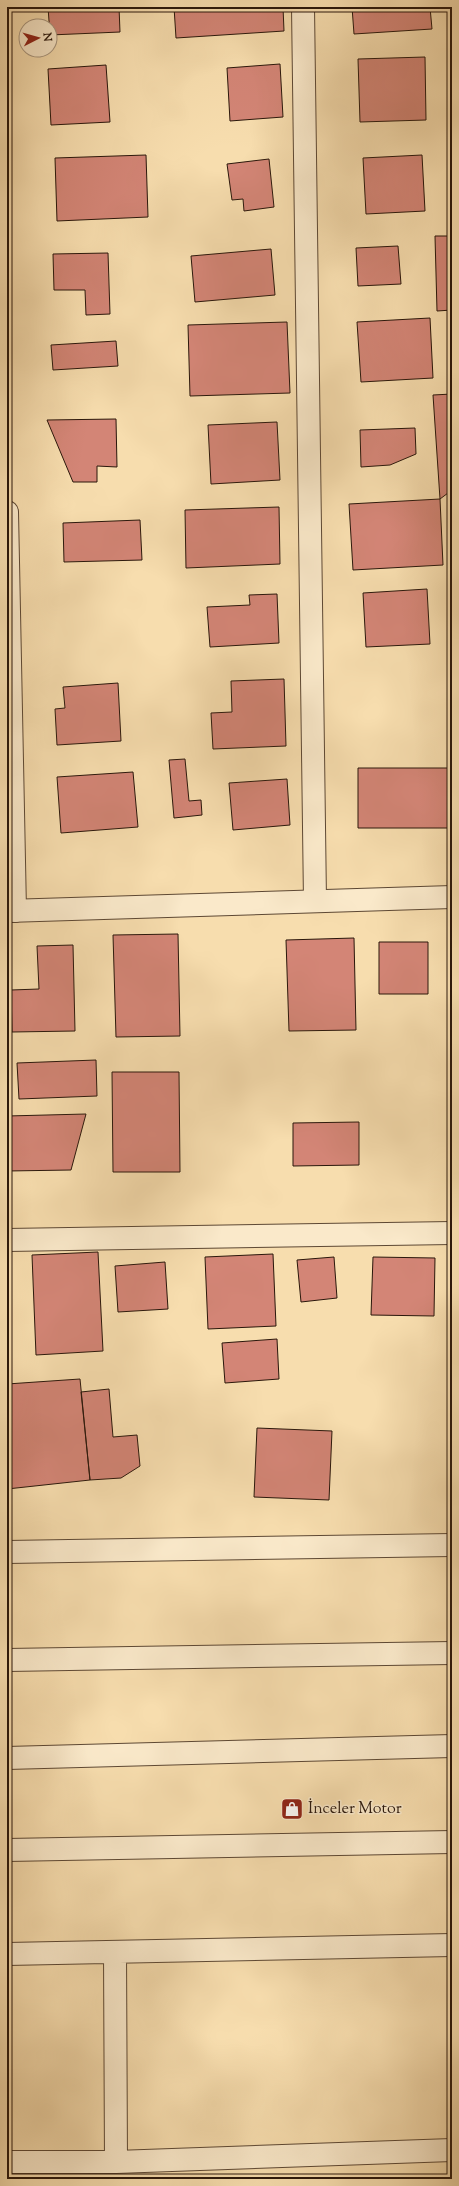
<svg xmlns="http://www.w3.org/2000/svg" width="459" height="2186" viewBox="0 0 459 2186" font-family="'Sorts Mill Goudy',serif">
	<rect width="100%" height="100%" fill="#f7ddae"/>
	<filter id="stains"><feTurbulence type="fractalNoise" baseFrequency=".005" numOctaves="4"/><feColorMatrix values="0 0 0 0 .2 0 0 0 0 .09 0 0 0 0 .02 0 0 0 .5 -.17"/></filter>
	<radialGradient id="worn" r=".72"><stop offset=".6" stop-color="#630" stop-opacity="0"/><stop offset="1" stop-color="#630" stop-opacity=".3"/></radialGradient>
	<path fill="#d38576" stroke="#2a170b" d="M48,7H119L120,32L50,35Z
		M174,7H283L284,31L176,38Z
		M352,7H430L432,29L354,34Z
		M425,57L426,120L360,122L358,59Z
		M280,64L283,117L230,121L227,68Z
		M106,65L110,122L51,125L48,69Z
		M146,155L148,217L57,221L55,158Z
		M422,155L425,211L366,214L363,158Z
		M269,159L274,207L244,211L243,199L232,200L227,164Z
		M435,236H452V310L437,311Z
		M398,246L401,284L358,286L356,248Z
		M271,249L275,295L195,302L191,256Z
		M108,253L110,314L86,315L85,290H54L53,254Z
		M430,318L433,378L361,382L357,322Z
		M287,322L290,393L190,396L188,325Z
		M116,341L118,366L53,370L51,345Z
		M452,394V490L440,499L433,395Z
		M116,419L117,467L97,466V482H73L47,420Z
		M277,422L280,480L211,484L208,425Z
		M415,428L416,454L390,465L361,467L360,430Z
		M440,499L443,565L353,570L349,504Z
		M279,507L280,564L186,568L185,510Z
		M140,520L142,560L64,562L63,523Z
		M427,589L430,644L366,647L363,593Z
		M277,594L279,643L210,647L207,607L250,605L249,595Z
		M284,679L286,746L213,749L211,713L232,712L231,681Z
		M118,683L121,741L57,745L55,709L65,708L63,687Z
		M185,759L189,801L201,800L202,815L174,818L169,760Z
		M358,768H452V828H358Z
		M133,772L138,827L61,833L57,777Z
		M287,779L290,825L233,830L229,783Z
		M178,934L180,1036L116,1037L113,935Z
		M354,938L356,1030L289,1031L286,940Z
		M379,942H428V994H379Z
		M73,945L75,1031L12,1032L11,990L39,989L37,946Z
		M96,1060L97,1096L19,1099L17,1063Z
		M112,1072H179L180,1172H113Z
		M86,1114L71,1170L7,1171V1116Z
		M359,1122V1165L293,1166V1123Z
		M98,1252L103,1351L36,1355L32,1255Z
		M273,1254L276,1326L208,1329L205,1257Z
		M334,1257L337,1298L301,1302L297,1260Z
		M373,1257L435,1258L434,1316L371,1315Z
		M165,1262L168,1309L118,1312L115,1266Z
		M277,1339L279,1379L225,1383L222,1343Z
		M80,1379L90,1480L7,1489V1384Z
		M109,1389L113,1437L137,1435L140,1466L121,1478L90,1480L81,1392Z
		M257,1428L332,1431L329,1500L254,1497Z"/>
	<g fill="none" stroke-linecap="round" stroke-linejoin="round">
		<g stroke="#5d4834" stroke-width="24">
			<path id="minor" d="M303,7L315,901
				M7,512L15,911
				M7,1240L452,1233
				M7,1552L452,1545
				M7,1660L452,1653
				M7,1758L452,1746
				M7,1850L452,1842
				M115,1952L116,2162
				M7,1954L452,1945
				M7,2162H116L452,2150"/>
		</g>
		<g stroke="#5d4834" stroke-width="24">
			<path id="tertiary" d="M7,911L452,897"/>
		</g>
		<use href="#minor" stroke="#fae9ca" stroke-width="22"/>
		<use href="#tertiary" stroke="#fae9ca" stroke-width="22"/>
	</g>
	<defs>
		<g id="shop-square" transform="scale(1.15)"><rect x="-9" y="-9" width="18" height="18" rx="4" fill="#8f2418" stroke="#fae9ca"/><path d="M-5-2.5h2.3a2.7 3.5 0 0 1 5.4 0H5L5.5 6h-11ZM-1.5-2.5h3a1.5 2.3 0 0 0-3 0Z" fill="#fff"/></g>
	</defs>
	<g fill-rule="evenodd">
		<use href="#shop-square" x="292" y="1809"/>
	</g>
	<g text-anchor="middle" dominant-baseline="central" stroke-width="3" stroke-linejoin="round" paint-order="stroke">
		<g font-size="16" fill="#2a170b" stroke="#fae9ca" text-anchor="start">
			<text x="308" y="1809">İnceler Motor</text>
		</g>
	</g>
	<rect width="459" height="2186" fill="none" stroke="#f7ddae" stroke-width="24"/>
	<rect x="8" y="8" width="443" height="2170" fill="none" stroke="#2a170b" stroke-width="2"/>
	<rect x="12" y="12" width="435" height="2162" fill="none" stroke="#2a170b"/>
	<g transform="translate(38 38) rotate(84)"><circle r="19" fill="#fae9ca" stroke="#a7957e"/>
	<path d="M0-3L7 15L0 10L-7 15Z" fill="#8f2418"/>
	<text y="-6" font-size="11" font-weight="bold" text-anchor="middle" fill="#2a170b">N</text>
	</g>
	<rect width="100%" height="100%" filter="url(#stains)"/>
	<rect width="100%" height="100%" fill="url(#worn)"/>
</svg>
